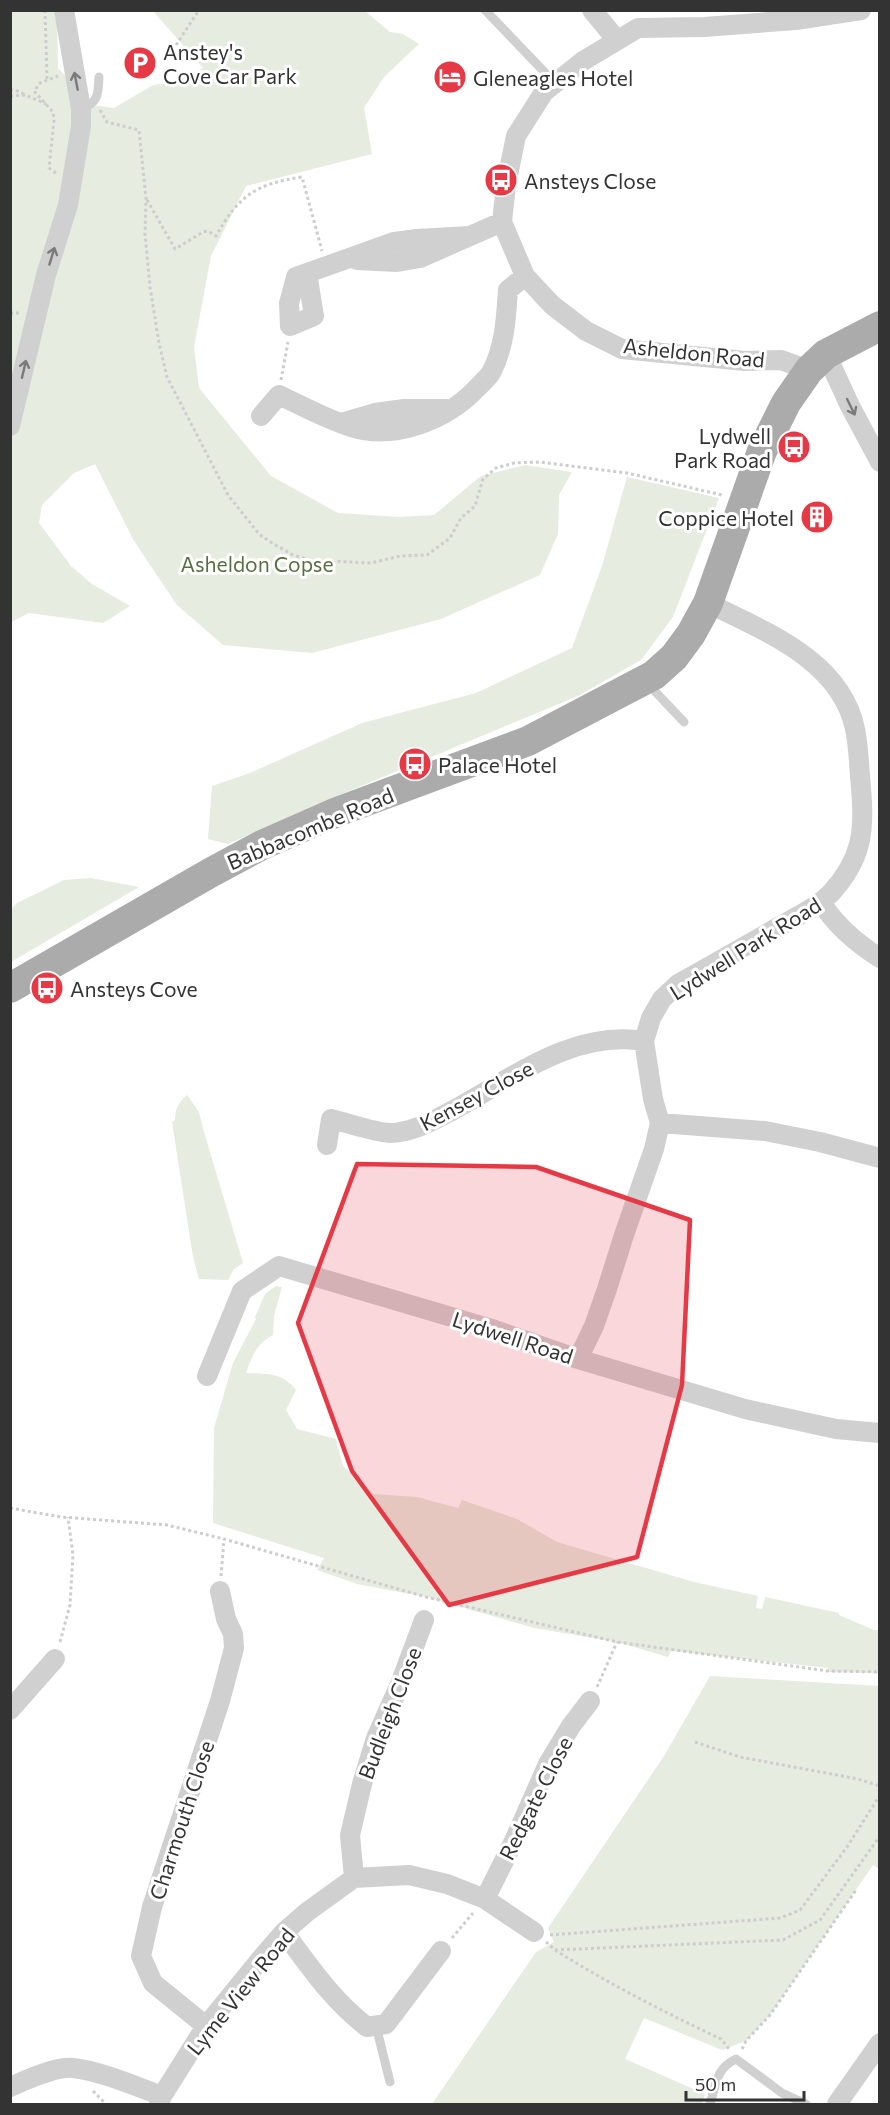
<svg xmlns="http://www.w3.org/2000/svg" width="890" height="2115" viewBox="0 0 890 2115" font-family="Commissioner,sans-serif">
	<rect width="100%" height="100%" fill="#fff"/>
	<path fill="#e6ecdf" d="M10,11H57L58,68L92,105L114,108L153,85L178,82L203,68L153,11H365L390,32L403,34L419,44L384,77L364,108L372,154L246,186L211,256L194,347L199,388L271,476L338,513L399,517L434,515L481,476L525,465L572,472L559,495L558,534L540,575L441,619L312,653L223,645L177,605L134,541L95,464L74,473L42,505L39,523L71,566L92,584L130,606L103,623L29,613L11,622Z
		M627,477L719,498L673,617L641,660L578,696L323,802L228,844L208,839L212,786L250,773L362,723L476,693L572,648L602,566Z
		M91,878L139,887L11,962V909L17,903L64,880Z
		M187,1095L199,1112L204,1132L243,1263L234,1269L228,1280L199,1279L193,1257L172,1122L175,1120C175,1108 179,1102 187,1095Z
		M276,1286L282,1287L274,1316L273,1335C257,1343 252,1356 246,1373C267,1374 282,1372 296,1390L286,1410L297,1429L336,1439L343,1466L374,1494L417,1497L458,1508L462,1500L517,1519L557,1542L694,1582L758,1596L756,1608L762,1609L765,1597L839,1613V1615L874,1630H879V1673L828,1672V1668L671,1651L668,1657L617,1642L534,1628L426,1597L357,1584L317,1570L324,1558L213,1523L214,1428L233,1363L256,1319L255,1317L265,1294Z
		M710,1676L879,1686V1869L873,1865L770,2015L746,2041L722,2050L644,2018L625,2059L705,2094L702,2104H432L536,1952L554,1942L548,1928L664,1756Z"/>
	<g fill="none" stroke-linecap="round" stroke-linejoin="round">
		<path stroke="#cdcdcd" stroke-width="3" stroke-dasharray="3 3" stroke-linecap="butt" d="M45,10L47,79
			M176,45L199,10
			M10,90H15L24,94
			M10,96L26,95L46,104
			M100,110L107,122L139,130L146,199L145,234L150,287L159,343L167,377L228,495L259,534L272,543L293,555L310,560L371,563L400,556L427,555L450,538L461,518L475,506L483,479L496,468L514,463L539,462L627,473L722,495
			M56,173L49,168L54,120L53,112L34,91L40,83L58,76
			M147,200L175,249L203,232L208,231L216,236C239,195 256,184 302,177L322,251
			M10,313H20
			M281,380L288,342
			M10,1508L61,1517L167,1525L224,1539L426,1597L617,1642L828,1671L880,1672
			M221,1576L224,1539
			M60,1642L70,1605L73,1555L68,1517
			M597,1687L617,1642
			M695,1742L740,1757L858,1779L880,1786
			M550,1935L780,1918L800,1910L847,1847L880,1795
			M452,1938L473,1913
			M546,1942L555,1950L783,1940L820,1920L880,1836
			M555,1950C609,1984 664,2012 721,2039L729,2049
			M742,2049L746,2041L770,2015L856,1890
			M93,2091L106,2104"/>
		<path stroke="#d0d0d0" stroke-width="9" d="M485,10L555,83
			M81,109C99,102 98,94 99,77
			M648,684L684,722
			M376,2026L390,2082
			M710,2104C716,2085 716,2068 736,2059L782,2093L806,2104"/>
		<path stroke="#d0d0d0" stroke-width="20" d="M592,10L616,39
			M357,260L397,262L420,258L502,222
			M307,273L314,316L290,326L289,303L296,277L394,242L417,239L469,236
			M826,354L850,406L880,462
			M809,370L781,360L745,361L622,349L586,331L552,305L525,276L502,222L506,185L516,136L544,92L583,61L638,28L704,27L796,20L861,10
			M261,416L279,395C302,406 326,419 351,427C394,441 447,420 477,388C482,383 489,377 492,371C505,345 506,318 508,290L525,276
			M341,423L375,413L404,409H448
			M10,426L46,275L68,205L81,126V109L64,10
			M821,902C836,926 856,943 880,958
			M660,1123L765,1131L820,1142L880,1158
			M327,1145L331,1119C349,1123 372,1132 390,1133C409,1133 429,1123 446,1114C508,1082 570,1029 644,1041
			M578,1359L594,1326L607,1289L624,1235L654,1149L660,1123L653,1099L644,1041L651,1018L662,999L678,984C710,966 742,948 773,930C793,918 815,909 831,893C862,859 865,831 861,788C859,768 859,748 855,729C841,660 764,631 708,603
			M207,1376L242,1291L279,1266L492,1329L578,1359L745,1409L836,1429L880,1433
			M10,1710L55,1659
			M354,1878L350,1835L362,1784L376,1738L400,1684L424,1620
			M485,1899L514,1841L548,1764L571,1726L590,1701
			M284,1932C310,1967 332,2000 367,2027L386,2024L441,1951
			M206,2026L153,1983L141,1956L152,1907L220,1701L234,1648L233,1634L226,1619L220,1591
			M10,2087C26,2080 56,2066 73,2068C100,2071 135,2086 162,2096
			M159,2104L162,2096L206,2026L264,1955L284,1932L307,1912L354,1878L409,1875L447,1884L485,1899L534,1932
			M837,2104L880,2043"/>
		<path stroke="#ababab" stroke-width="30" d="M10,988L210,873L262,845L337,812L528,741L654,675L674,657L691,634L708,603L762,451L786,403L809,370L826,354L880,326"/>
	</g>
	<defs><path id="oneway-shaft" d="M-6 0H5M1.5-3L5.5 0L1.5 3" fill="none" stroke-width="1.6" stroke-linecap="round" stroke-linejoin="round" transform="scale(1.5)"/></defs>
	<g stroke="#7a7a7a">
		<use href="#oneway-shaft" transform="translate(76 81) rotate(-101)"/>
		<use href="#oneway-shaft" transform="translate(52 256) rotate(-73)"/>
		<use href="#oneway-shaft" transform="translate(24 369) rotate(-77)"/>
		<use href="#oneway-shaft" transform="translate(851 407) rotate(64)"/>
	</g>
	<path fill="#e63946" fill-opacity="0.2" stroke="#e63946" stroke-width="4.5" stroke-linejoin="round" d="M357,1164L536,1167L690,1220L682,1385L637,1557L449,1605L352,1471L298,1323Z"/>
	<defs>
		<g id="parking-disc" transform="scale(1.725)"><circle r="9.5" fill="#e63946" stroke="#fff"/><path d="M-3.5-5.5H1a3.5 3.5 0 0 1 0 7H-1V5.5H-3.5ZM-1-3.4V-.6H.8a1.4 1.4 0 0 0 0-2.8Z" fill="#fff"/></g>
		<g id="hotel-disc" transform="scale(1.725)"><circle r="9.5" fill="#e63946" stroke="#fff"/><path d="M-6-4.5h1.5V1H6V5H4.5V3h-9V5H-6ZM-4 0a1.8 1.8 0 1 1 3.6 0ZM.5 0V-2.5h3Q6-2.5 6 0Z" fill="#fff"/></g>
		<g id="bus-disc" transform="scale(1.725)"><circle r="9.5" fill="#e63946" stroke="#fff"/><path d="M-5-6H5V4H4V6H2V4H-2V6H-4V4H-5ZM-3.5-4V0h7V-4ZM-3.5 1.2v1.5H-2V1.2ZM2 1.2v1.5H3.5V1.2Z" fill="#fff"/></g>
		<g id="building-disc" transform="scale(1.725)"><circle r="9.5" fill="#e63946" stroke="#fff"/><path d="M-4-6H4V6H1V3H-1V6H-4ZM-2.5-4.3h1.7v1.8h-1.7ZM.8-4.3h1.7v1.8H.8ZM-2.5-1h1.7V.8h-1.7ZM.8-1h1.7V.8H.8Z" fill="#fff"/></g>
	</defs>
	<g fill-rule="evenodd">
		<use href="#parking-disc" x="140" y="63"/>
		<use href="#hotel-disc" x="450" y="77"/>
		<use href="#bus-disc" x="501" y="180"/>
		<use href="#bus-disc" x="794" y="447"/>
		<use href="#building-disc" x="817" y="517"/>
		<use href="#bus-disc" x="415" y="764"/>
		<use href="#bus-disc" x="47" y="988"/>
	</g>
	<g text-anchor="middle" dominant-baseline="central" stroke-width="6" stroke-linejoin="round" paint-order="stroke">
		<g font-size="21" fill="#333" stroke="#fff" text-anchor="start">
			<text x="163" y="51">Anstey's<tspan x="163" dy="24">Cove Car Park</tspan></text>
			<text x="473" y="77">Gleneagles Hotel</text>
			<text x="524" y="180">Ansteys Close</text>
			<text x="771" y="435" text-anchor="end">Lydwell<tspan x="771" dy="24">Park Road</tspan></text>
			<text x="794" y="517" text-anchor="end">Coppice Hotel</text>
			<text x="438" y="764">Palace Hotel</text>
			<text x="70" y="988">Ansteys Cove</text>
		</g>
		<g font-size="21" fill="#333" stroke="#fff">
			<text transform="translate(694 352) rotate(6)">Asheldon Road</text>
			<text transform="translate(310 828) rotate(-23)">Babbacombe Road</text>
			<text transform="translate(745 948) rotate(-32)">Lydwell Park Road</text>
			<text transform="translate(476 1095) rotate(-28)">Kensey Close</text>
			<text transform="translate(513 1337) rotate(18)">Lydwell Road</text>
			<text transform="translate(389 1713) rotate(-69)">Budleigh Close</text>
			<text transform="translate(535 1798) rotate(-63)">Redgate Close</text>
			<text transform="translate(181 1820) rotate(-72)">Charmouth Close</text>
			<text transform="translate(240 1991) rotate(-51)">Lyme View Road</text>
		</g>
		<g font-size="21" fill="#56703f" stroke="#fff">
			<text x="257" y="563">Asheldon Copse</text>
		</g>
	</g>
	<rect width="890" height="2115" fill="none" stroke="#333333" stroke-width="24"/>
	<path d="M686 2091v9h118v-9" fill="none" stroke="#333333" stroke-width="3"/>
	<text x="695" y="2091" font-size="18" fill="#333333" stroke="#ffffff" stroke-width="4.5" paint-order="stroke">50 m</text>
</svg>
